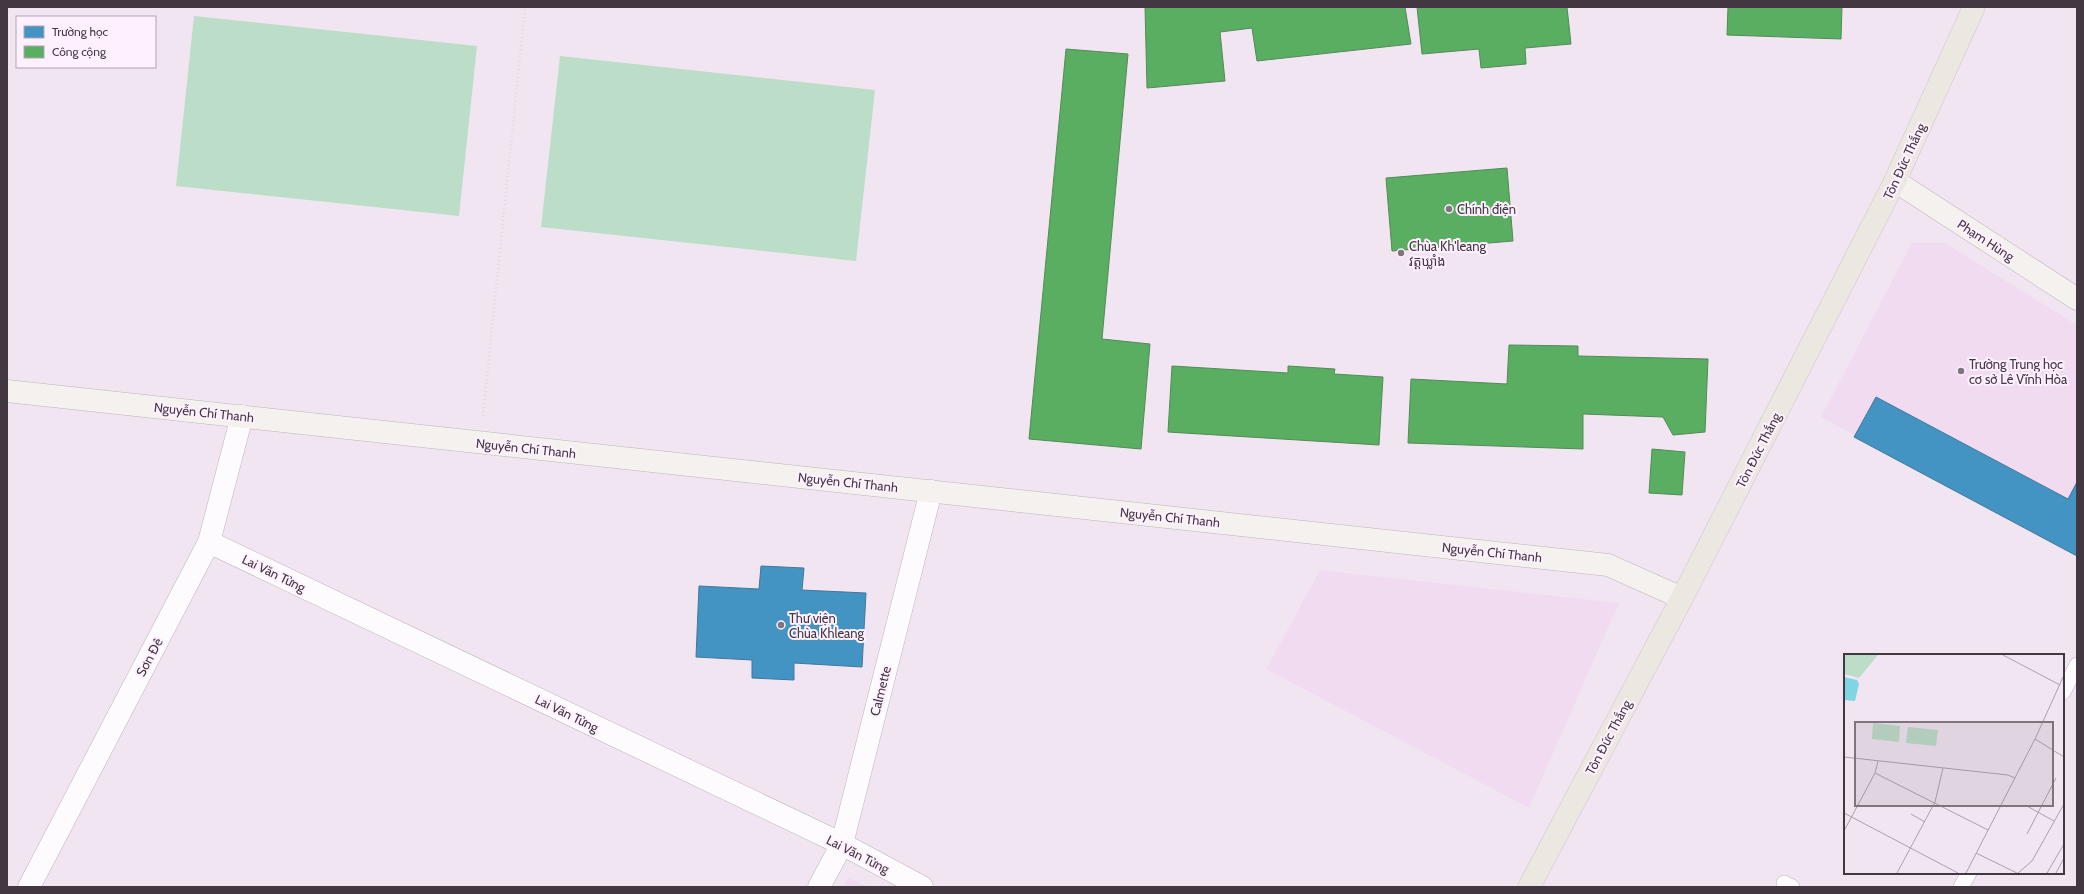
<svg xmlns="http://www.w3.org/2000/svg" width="2084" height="894" viewBox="0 0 2084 894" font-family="Cabin,'Noto Sans Khmer',sans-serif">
	<rect width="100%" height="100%" fill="#f2e5f2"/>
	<path fill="#f1dbf1" d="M1912,243H1945L2077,325V557L1821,417Z
		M1320,570L1619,603L1529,808L1266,669Z
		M848,877L868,887H843Z"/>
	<path fill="#bcddc7" d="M194,16L477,46L459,216L176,186Z
		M560,56L875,90L856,261L541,227Z"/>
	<path fill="#4393c3" stroke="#42789c" d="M1876,397L2068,499L2077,482V556L1854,437Z
		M761,566L804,568L802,590L866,593L862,667L794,663V680L752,678V660L696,657L699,586L759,589Z"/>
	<path fill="#5aae61" stroke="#528b57" d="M1145,7H1405L1411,44L1257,61L1252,28L1220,32L1225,81L1147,88Z
		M1417,7H1567L1571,44L1525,48L1526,64L1481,68L1479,49L1422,54Z
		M1728,7H1842L1841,39L1727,35Z
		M1066,49L1128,54L1102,339L1150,344L1141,449L1029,439Z
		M1507,168L1513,241L1392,251L1386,178Z
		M1509,345L1578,346V356L1708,359L1705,432L1673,435L1663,417L1583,414V449L1408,443L1411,379L1507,384Z
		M1172,366L1288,373V366L1335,369L1334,374L1383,377L1379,445L1168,432Z
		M1652,449L1685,452L1682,495L1649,493Z"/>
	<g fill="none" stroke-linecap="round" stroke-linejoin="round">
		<g stroke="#bdb4bd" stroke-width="16">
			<path id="lane" d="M2063,692L2077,665
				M1784,883L1792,887
				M1961,887L1969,873"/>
		</g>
		<g stroke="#bdb4bd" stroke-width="23">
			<path id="street" d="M209,542L842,844L922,887
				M29,887L209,542L242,416
				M819,887L842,844L931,491"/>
		</g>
		<g stroke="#bdb4bd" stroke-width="23">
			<path id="secondary" d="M1895,181L2077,299
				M7,391L1608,565L1682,598"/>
		</g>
		<g stroke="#cdc6cd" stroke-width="23">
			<path id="primary" d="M1529,887L1682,598L1895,181L1974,7"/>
		</g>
		<path stroke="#dedade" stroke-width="2.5" stroke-dasharray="1 3" stroke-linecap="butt" d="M483,416L525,7"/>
		<use href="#lane" stroke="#fdfbfd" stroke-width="15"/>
		<use href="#street" stroke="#fdfbfd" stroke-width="22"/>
		<use href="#secondary" stroke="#f5f1ef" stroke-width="22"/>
		<use href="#primary" stroke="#ece7e1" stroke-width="22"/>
	</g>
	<g fill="#7f757f" stroke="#fef0fe" stroke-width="1.5">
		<circle cx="1449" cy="209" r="4"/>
		<circle cx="1401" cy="253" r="4"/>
		<circle cx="1961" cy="371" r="4"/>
		<circle cx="781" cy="625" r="4"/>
	</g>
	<g text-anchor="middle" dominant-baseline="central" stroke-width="4" stroke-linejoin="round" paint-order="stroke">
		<g font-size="13" fill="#413841" stroke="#fef0fe">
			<text transform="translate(1904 161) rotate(-65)">Tôn Đức Thắng</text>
			<text transform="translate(1986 240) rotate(33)">Phạm Hùng</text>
			<text transform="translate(204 412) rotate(6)">Nguyễn Chí Thanh</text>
			<text transform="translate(526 448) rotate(6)">Nguyễn Chí Thanh</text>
			<text transform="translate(1758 450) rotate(-63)">Tôn Đức Thắng</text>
			<text transform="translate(848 482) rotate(6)">Nguyễn Chí Thanh</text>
			<text transform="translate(1170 517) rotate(6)">Nguyễn Chí Thanh</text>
			<text transform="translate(1492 552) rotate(6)">Nguyễn Chí Thanh</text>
			<text transform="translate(274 573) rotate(26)">Lai Văn Tửng</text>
			<text transform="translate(149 657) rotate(-62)">Sơn Đê</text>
			<text transform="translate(880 691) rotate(-76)">Calmette</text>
			<text transform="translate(567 713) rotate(26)">Lai Văn Tửng</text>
			<text transform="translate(1608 737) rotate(-62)">Tôn Đức Thắng</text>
			<text transform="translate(858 854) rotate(27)">Lai Văn Tửng</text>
		</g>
		<g font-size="13" fill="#413841" stroke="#fef0fe" text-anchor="start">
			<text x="1457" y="209">Chính điện</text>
			<text x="1409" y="246">Chùa Kh'leang<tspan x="1409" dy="15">វត្តឃ្លាំង</tspan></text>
			<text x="1969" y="364">Trường Trung học<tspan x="1969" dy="15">cơ sở Lê Vĩnh Hòa</tspan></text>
			<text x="789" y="618">Thư viện<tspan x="789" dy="15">Chùa Khleang</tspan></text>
		</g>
	</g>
	<g transform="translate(1844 654)">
		<rect width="220" height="220" fill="#f2e5f2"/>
		<path d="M0,1H34L15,24L0,20ZM29,69L56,72L55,88L28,85ZM64,73L94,76L92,92L62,89Z" fill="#bcddc7"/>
		<path d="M0,23L13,26L15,30L11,47L0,46Z" fill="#7ed6e3"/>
		<path fill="none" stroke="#aba0ab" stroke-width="1" d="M159,1L216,31M191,85L220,103M0,103L164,121L171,124M31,119L144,176M181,151L210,167M0,159L114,219M67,160L81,168M0,177L31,119L34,107M183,180L212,124M132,199L173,219M53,219L91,148L99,114M122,219L191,85L220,21M174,219L188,207L220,150M203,219L220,190M212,219L220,204"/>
		<path fill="#7f757f" fill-opacity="0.15" stroke="#7f757f" stroke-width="2" d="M11,68H209V152H11Z"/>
		<rect width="220" height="220" fill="none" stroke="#413841" stroke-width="2"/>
	</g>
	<rect width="2084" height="894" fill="none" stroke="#413841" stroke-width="16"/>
	<rect x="16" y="16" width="140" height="52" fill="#fef0fe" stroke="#b2a6b2"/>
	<rect x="24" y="26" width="20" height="12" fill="#4393c3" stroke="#b2a6b2"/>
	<text x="52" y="36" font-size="12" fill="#413841">Trường học</text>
	<rect x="24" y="46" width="20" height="12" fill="#5aae61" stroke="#b2a6b2"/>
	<text x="52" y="56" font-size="12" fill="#413841">Công cộng</text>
</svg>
